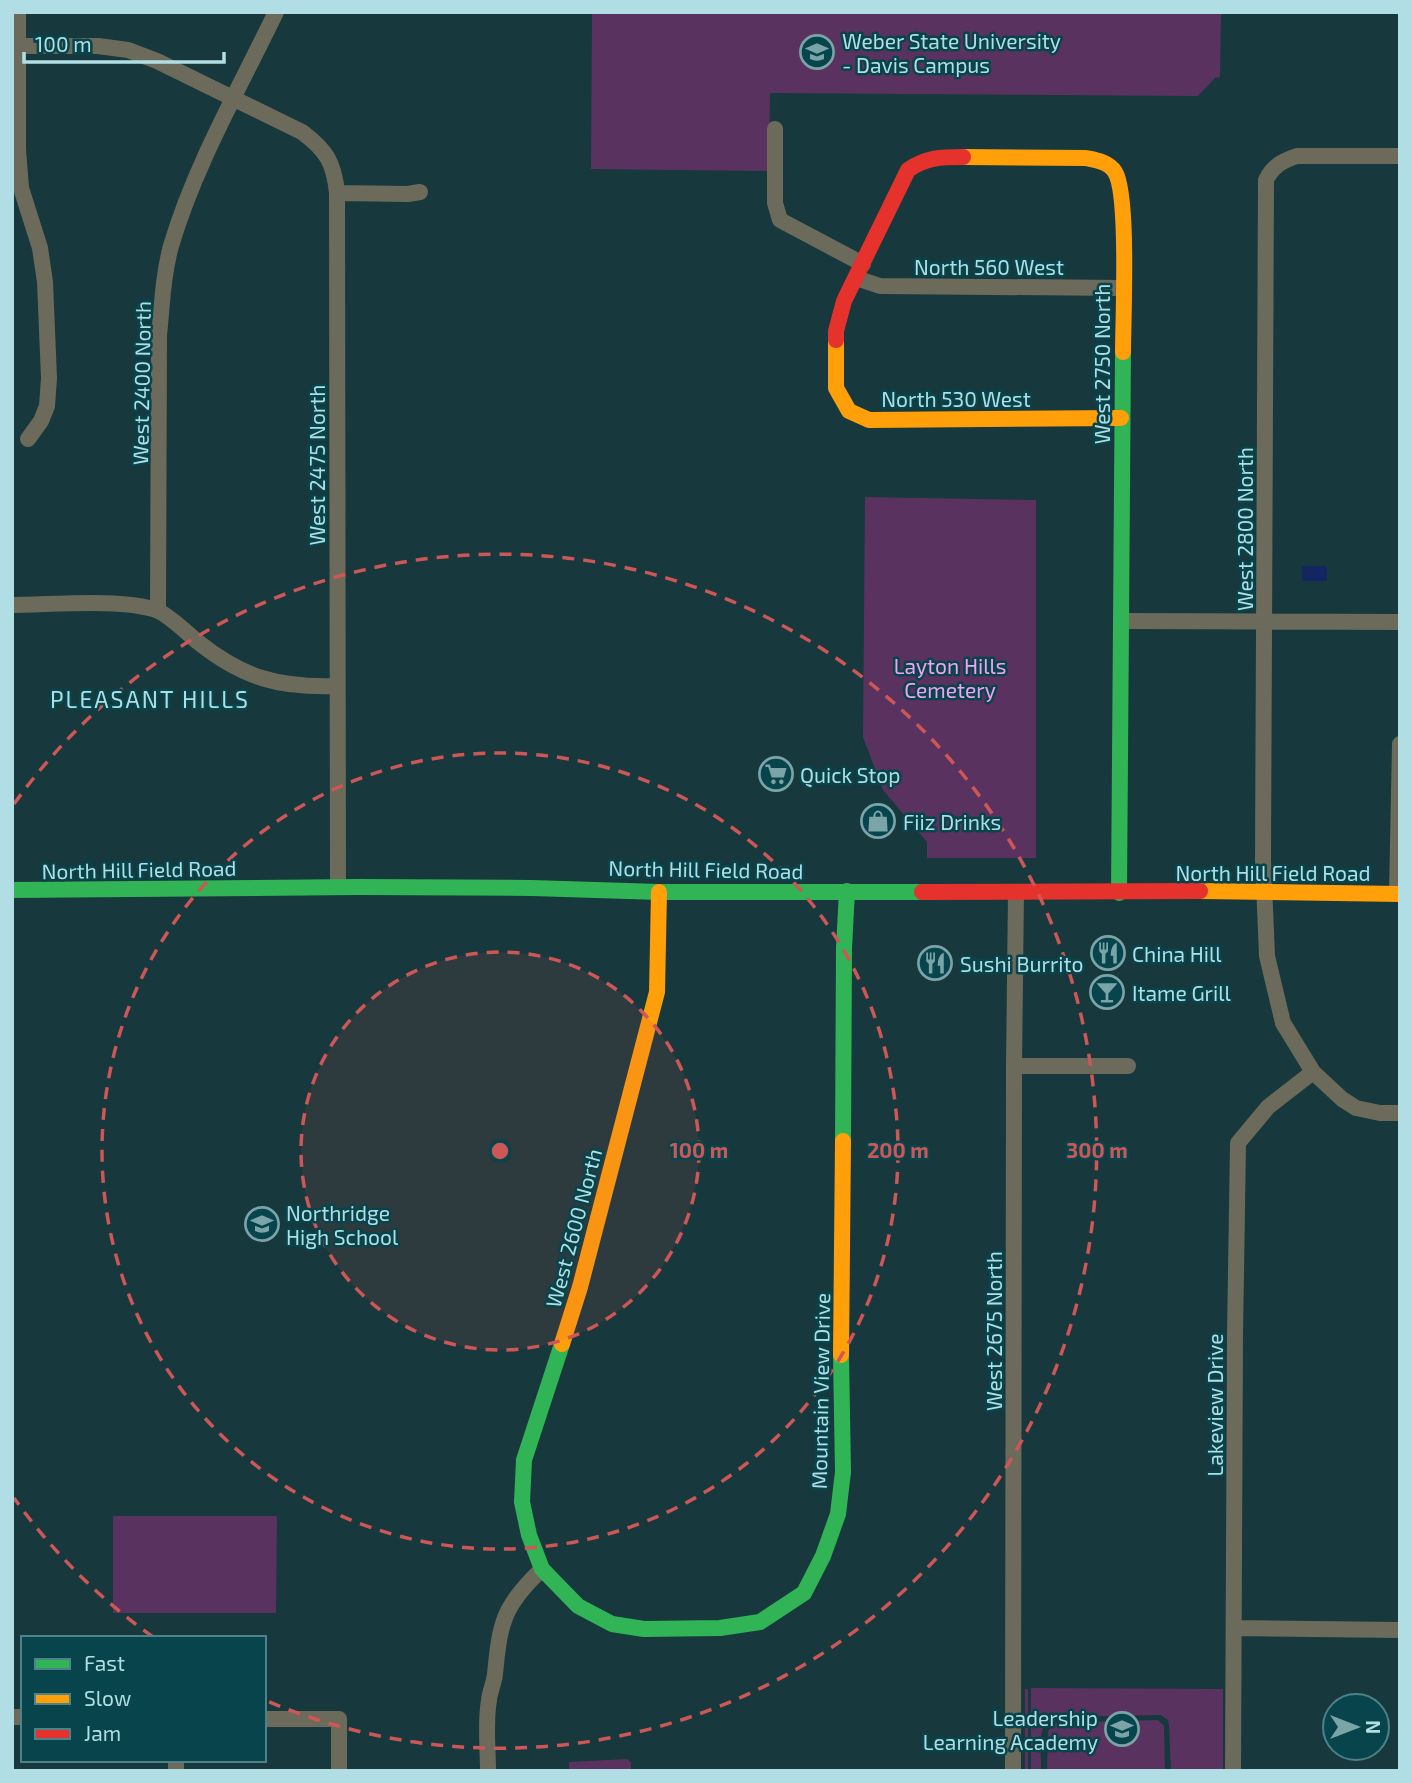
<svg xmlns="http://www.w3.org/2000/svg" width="1412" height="1783" viewBox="0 0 1412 1783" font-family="'Exo 2',sans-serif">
	<rect width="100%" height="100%" fill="#17383c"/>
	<path fill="#5a325f" d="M592,12H1221L1220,77L1215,78L1198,96L770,93L769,171L591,169Z
		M865,497L1036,500V858H927V842L883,790L863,737Z
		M113,1516H277L276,1613H113Z
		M1031,1688L1223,1689V1771H1171L1169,1725L1168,1720L1161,1715L1053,1717C1035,1726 1042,1753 1041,1771H1031Z
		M1025,1689H1028V1771H1025Z
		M1158,1720L1164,1726L1165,1771H1047L1048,1731L1054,1723Z
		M627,1759L631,1762V1771H569V1762Z"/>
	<path fill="#132662" d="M1302,566H1327V581H1302Z"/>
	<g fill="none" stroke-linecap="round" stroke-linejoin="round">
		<path stroke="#6c6a5b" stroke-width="16" d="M18,12V149L21,188L40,248L45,282L49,378L47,406L41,421L28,439
			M12,46H98L128,50L157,61L302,132C326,150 334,162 337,193L338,887
			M775,129V203L780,220L863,264
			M1400,156H1297C1282,161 1273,166 1266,180L1263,860L1267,956L1283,1023L1313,1072L1342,1099L1356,1108L1380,1113H1400
			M337,193L408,194L420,192
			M856,278L880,286L1123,288
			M12,605C50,605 122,598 156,610C168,614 188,634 198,642C243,678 279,688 337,686
			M158,610L159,336C162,306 163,275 171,246C195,165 239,89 276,12
			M1121,621L1400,622
			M1397,894L1400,744
			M1014,1066H1128
			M1234,1628L1400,1630
			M12,1717H23
			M264,1719H339V1771
			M176,1771V1760
			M488,1771C488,1748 485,1723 489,1700C490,1691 494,1683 495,1674C500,1622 503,1606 542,1569
			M1013,1771L1014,1066L1016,892
			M1233,1771L1235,1336L1238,1143L1268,1107L1313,1072"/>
		<path stroke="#30b455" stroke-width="16" d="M12,890L358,887L532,888L659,892H922
			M1119,893L1123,352
			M843,1141L844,948L847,891
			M562,1344L524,1460L522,1502L529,1535L542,1569L578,1606L612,1624L644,1629L720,1628L760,1622L804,1593L823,1556L838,1514L843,1472L841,1355"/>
		<path stroke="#ff9f0a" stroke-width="16" d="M963,157L1086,158C1096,160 1109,162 1115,172C1129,194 1123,320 1123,352
			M836,340V388L849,411L869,420L1121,418
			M1200,891L1400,894
			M562,1344L580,1287L657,992L659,892
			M841,1355L843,1141"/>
		<path stroke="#e5322d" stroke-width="16" d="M836,340V331L844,301L908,170C926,157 942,157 963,157
			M922,892L1200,891"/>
	</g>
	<circle cx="500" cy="1151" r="199" fill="#cd5657" fill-opacity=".12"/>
	<g fill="none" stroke="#cd5657" stroke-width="3.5" stroke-dasharray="12 9">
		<circle cx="500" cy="1151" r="199"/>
		<circle cx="500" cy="1151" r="398"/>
		<path d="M153 1637A597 597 0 0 1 14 1498M14 804A597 597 0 1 1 267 1701"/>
	</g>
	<defs>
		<g id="university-ring" transform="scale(1.75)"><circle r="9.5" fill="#08444b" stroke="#7ba4a9" stroke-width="1.5"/><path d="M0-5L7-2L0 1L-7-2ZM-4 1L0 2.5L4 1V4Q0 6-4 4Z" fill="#7ba4a9"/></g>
		<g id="supermarket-ring" transform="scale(1.75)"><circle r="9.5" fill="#08444b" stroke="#7ba4a9" stroke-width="1.5"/><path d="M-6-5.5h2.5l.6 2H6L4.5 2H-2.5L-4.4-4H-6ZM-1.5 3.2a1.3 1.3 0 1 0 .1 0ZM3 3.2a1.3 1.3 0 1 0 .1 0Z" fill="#7ba4a9"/></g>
		<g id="shop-ring" transform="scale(1.75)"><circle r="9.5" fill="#08444b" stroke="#7ba4a9" stroke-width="1.5"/><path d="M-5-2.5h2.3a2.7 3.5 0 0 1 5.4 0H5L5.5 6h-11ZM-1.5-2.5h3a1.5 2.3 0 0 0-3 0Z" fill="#7ba4a9"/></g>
		<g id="restaurant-ring" transform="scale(1.75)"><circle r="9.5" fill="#08444b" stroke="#7ba4a9" stroke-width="1.5"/><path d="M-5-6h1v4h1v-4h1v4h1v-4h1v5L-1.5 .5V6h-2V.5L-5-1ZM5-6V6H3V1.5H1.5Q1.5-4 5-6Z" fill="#7ba4a9"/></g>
		<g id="bar-ring" transform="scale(1.75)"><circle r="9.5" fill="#08444b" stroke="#7ba4a9" stroke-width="1.5"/><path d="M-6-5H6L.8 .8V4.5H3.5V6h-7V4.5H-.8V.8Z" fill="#7ba4a9"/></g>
		<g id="school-ring" transform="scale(1.75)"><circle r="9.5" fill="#08444b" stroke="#7ba4a9" stroke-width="1.5"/><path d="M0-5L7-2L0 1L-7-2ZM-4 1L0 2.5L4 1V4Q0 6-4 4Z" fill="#7ba4a9"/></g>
	</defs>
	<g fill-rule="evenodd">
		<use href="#university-ring" x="817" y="52"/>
		<use href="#supermarket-ring" x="776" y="774"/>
		<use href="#shop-ring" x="878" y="821"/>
		<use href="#restaurant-ring" x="1108" y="953"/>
		<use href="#restaurant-ring" x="935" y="963"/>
		<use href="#bar-ring" x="1107" y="992"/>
		<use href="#school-ring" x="262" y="1224"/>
		<use href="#school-ring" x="1122" y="1729"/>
	</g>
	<g text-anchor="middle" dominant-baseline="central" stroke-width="5" stroke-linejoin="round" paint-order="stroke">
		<g font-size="21" fill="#b1dee4" stroke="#08444b" text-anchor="start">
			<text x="842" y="40">Weber State University<tspan x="842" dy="24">- Davis Campus</tspan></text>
			<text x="800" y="774">Quick Stop</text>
			<text x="903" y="821">Fiiz Drinks</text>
			<text x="1132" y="953">China Hill</text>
			<text x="960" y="963">Sushi Burrito</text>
			<text x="1132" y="992">Itame Grill</text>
			<text x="286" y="1212">Northridge<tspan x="286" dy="24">High School</tspan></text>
			<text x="1098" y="1717" text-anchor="end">Leadership<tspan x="1098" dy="24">Learning Academy</tspan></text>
		</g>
		<g font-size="21" fill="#b1dee4" stroke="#08444b">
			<text x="989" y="266">North 560 West</text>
			<text transform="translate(1101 364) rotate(-90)">West 2750 North</text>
			<text transform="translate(141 383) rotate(-89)">West 2400 North</text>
			<text x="956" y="398">North 530 West</text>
			<text transform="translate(316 465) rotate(-90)">West 2475 North</text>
			<text transform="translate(1244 529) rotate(-90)">West 2800 North</text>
			<text transform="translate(139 869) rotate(-1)">North Hill Field Road</text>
			<text transform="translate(706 869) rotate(1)">North Hill Field Road</text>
			<text x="1273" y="872">North Hill Field Road</text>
			<text transform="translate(573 1228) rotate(-75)">West 2600 North</text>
			<text transform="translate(993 1331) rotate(-90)">West 2675 North</text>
			<text transform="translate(820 1391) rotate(-89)">Mountain View Drive</text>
			<text transform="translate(1214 1405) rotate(-90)">Lakeview Drive</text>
		</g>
		<g font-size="21" fill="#f6a0f5" stroke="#08444b">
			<text x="950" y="665">Layton Hills<tspan x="950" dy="24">Cemetery</tspan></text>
		</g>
		<g font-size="23" letter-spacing="2" fill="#b1dee4" stroke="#08444b">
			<text x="150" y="699">PLEASANT HILLS</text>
		</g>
	</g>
	<circle cx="500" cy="1151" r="10" fill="#cd5657" stroke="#08444b" stroke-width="3.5"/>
	<g font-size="21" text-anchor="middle" font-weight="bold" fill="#cd5657" stroke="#08444b" stroke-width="5" stroke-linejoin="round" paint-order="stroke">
		<text x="699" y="1158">100 m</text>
		<text x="898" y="1158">200 m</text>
		<text x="1097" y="1158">300 m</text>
	</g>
	<rect width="1412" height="1783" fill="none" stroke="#b1dee4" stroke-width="28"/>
	<rect x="21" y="1636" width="245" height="126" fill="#08444b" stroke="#4c8288" stroke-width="2"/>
	<rect x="35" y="1659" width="35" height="10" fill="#30b455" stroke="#4c8288" stroke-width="2"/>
	<text x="84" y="1671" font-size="21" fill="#b1dee4">Fast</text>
	<rect x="35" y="1694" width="35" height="10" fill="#ff9f0a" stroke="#4c8288" stroke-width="2"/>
	<text x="84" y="1706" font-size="21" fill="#b1dee4">Slow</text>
	<rect x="35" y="1729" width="35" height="10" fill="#e5322d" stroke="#4c8288" stroke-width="2"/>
	<text x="84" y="1741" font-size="21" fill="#b1dee4">Jam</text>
	<g transform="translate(1356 1727) rotate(90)"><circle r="33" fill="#08444b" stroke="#4c8288" stroke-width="2"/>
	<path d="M0-5L12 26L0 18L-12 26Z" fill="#7ba4a9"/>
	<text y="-10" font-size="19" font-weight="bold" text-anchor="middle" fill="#b1dee4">N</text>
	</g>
	<path d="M24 52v10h200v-10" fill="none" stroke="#b1dee4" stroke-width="3.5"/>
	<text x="35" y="52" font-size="21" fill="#b1dee4" stroke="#08444b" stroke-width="5" paint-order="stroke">100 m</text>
</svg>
